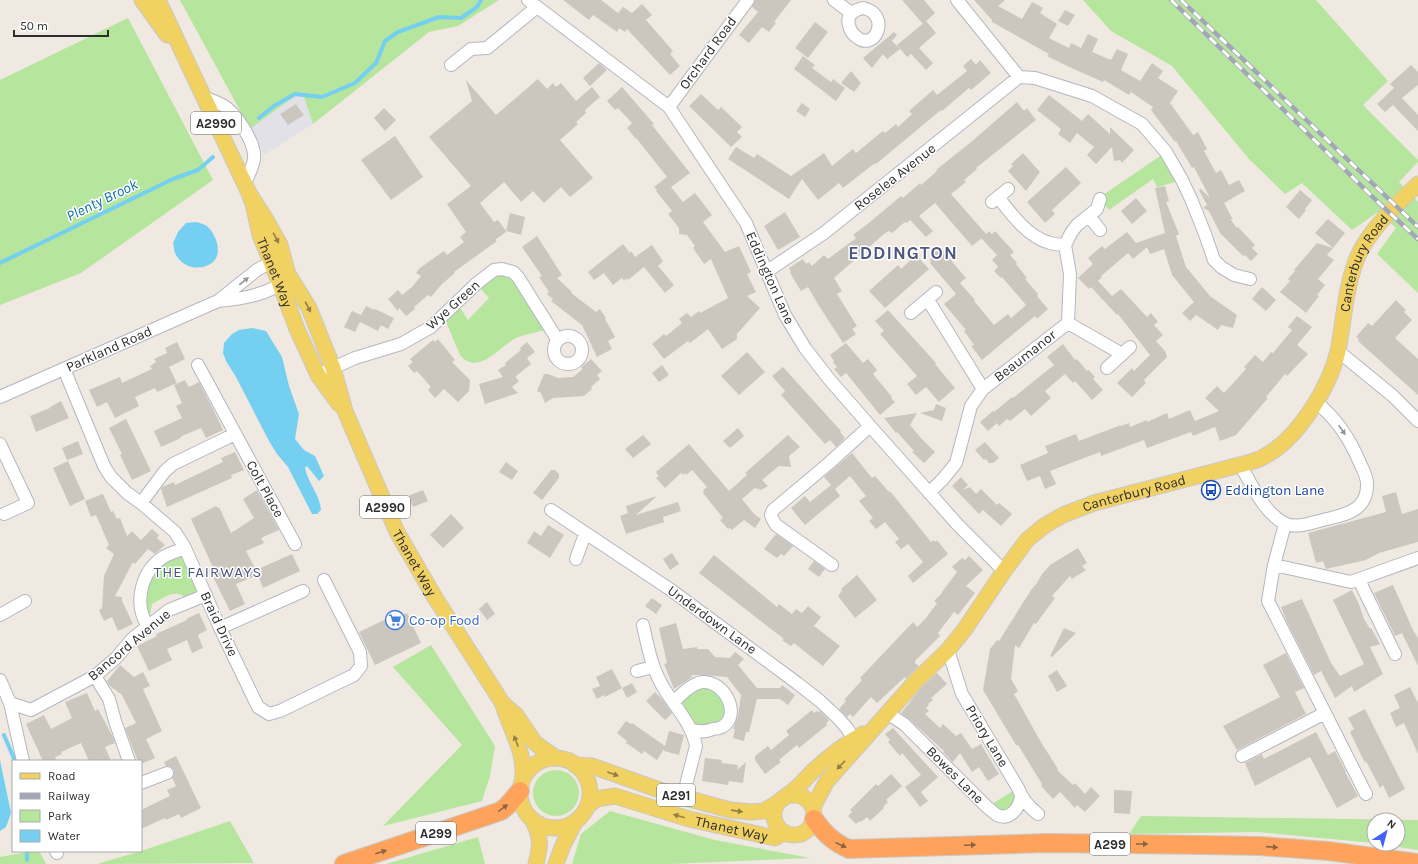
<svg xmlns="http://www.w3.org/2000/svg" width="1418" height="864" viewBox="0 0 1418 864" font-family="Karla,sans-serif">
	<rect width="100%" height="100%" fill="#efe9e1"/>
	<path fill="#e3e1e8" d="M302,90L313,124L264,155L250,129Z"/>
	<path fill="#b6e59e" d="M180,0H499L458,26L429,32L313,124L302,91L250,129Z
		M1083,0H1316L1388,81L1363,105L1418,160V162L1399,182L1418,202V293L1377,254L1396,228L1378,212L1352,230L1302,183L1285,194L1249,159L1172,66L1111,31Z
		M128,18L213,180L81,273L0,305V80Z
		M1166,152L1182,180L1157,187L1153,179L1109,210L1100,199V197Z
		M513,272L549,329C539,332 526,334 516,338C500,346 478,377 460,355L444,317L457,303L468,320L489,298L476,284L487,275Z
		M185,548L206,595L189,602C177,586 166,597 152,604L148,626L145,578Z
		M431,645L495,746L490,776L482,801L383,826L462,745L393,667Z
		M689,688L721,689L729,719L698,732L679,709L681,694Z
		M533 793a23 23 0 1 1 46 0a23 23 0 1 1-46 0Z
		M1018,788L1011,814L987,807Z
		M610,811L715,840L810,858L670,864H572L581,834Z
		M1141,816L1418,820V850L1380,844H1398V820H1374V843L1257,832L1129,834Z
		M230,821L254,863L97,864L141,851Z
		M478,837L485,864H386Z
		M33,851H39L46,864H0V857Z"/>
	<path fill="#75cff0" d="M196,222C200,223 204,224 207,226C216,234 223,253 213,262C201,272 183,268 176,255C174,252 174,246 173,243L178,232L186,223Z
		M252,328L266,331L282,357L289,386L299,414L295,439L304,450L315,456L324,476L319,481L307,466L305,468C308,483 320,495 321,510L317,514H312L288,467L277,454L269,441L236,377L226,361L223,353L224,343L232,334L239,330Z
		M0,760L11,813L6,827L0,831Z"/>
	<g fill="none" stroke-linecap="round" stroke-linejoin="round">
		<path stroke="#75cff0" stroke-width="4" d="M259,118L274,106L295,94L322,97L355,83L376,63L385,41L398,32L439,17L461,18L477,7L481,0
			M0,263L173,179L198,170L213,157
			M4,735L15,761
			M27,860V851"/>
	</g>
	<path fill="#cbc7bf" d="M563,0H601L618,13L623,7L632,13L642,4L652,15L646,20L673,51L670,54L680,66L670,75L627,29L625,32L619,28L617,32L593,15L589,20Z
		M755,0H791L774,22L776,23L769,32L762,27L749,43L739,35L758,12L752,7Z
		M902,0H924L935,13L923,24Z
		M974,0H1005L998,6L1022,19L1032,2L1043,8L1040,13L1057,24L1049,38L1069,48L1071,43L1081,48L1088,34L1098,39L1092,52L1111,60L1117,49L1128,54L1121,70L1140,81L1152,63L1163,71L1158,78L1178,91L1170,103L1193,135L1198,132L1207,149L1204,151L1216,173L1221,170L1229,185L1239,180L1245,191L1224,203L1233,220L1230,219L1237,228L1238,227L1255,245L1252,248L1258,254L1251,261L1245,255L1243,256L1220,233L1209,211L1203,208L1207,205L1199,190L1201,189L1210,198L1194,167L1192,168L1176,141L1175,142L1151,110L1153,107L1131,92L1129,95L1104,80L1103,82L1067,66L1047,56L1049,54L992,22V20Z
		M1065,10L1075,15L1068,26L1058,21Z
		M926,21L936,33L919,48L933,63L926,70L911,54L907,57L897,45Z
		M815,22L828,32L808,58L795,48Z
		M894,32L897,35L892,41L900,49L887,59L883,54L872,68L863,58Z
		M803,56L815,65L812,68L831,82L833,79L845,88L836,101L794,69Z
		M971,59L976,65L980,60L991,73L971,90L969,88L942,111L941,110L876,164L875,163L843,188L839,183L818,200L802,179L789,199L728,159L736,147L754,158L757,154L791,176L824,153L832,166L853,149L856,153L883,131L885,133L896,124L898,127L912,114L909,111L933,90L937,95L967,71L963,66Z
		M599,63L607,70L590,86L583,78Z
		M1411,65L1418,72V85L1402,98L1418,115V131L1393,105L1385,112L1377,104L1394,88L1390,84Z
		M851,71L861,83L854,92L841,83Z
		M538,79L547,89L553,83L556,87L561,83L576,101L592,87L600,97L585,110L586,113L576,122L578,124L560,140L593,178L570,197L561,187L544,203L533,191L521,202L504,182L480,203L494,222L498,220L506,231L510,213L525,217L521,235L506,231V232L495,240L497,241L454,272L455,273L442,284L431,297L428,295L414,307L415,309L406,316L399,308L398,311L388,299L398,290L402,295L412,287L421,276L416,273L420,268L444,251L447,255L464,242L460,237L466,232L447,204L471,186L429,137L472,101L466,80L496,115Z
		M622,87L654,124L652,125L690,173L671,187L683,202L695,193L712,215L703,222L725,252L739,246L751,272L747,274L756,292L747,296L760,308L737,334V339L722,349L708,329L690,343L688,341L664,359L652,344L664,334L666,336L682,323L679,319L687,313L691,317L699,311L700,313L728,298L711,259L704,264L693,248L695,246L687,235L679,234V228L668,214L672,211L656,191L657,190L654,187L667,177L637,139H636L627,128L632,123L618,108L615,110L607,101Z
		M701,94L718,110L721,107L742,127L737,132L742,137L731,147L689,106Z
		M1049,95L1082,121L1088,114L1110,134V127L1134,150L1122,163L1120,160L1114,161L1112,147L1096,164L1087,155L1094,147L1077,133L1070,143L1058,134L1061,129L1037,110Z
		M1017,102L1024,111L1027,108L1036,120L976,168L977,169L964,180L966,182L951,194L986,234L989,231L992,234L995,231L1014,252L1010,255L1017,263L1016,264L1027,278L1025,279L1038,294L1037,296L1048,309L1037,319L1035,316L982,360L971,346L974,345L964,331L966,330L944,304L956,294L930,263L932,251L944,252L966,278L960,283L975,300L974,301L994,325L1008,314L1011,318L1026,305L1002,277L1001,278L994,271L998,267L992,260L997,255L981,238L983,237L972,246L935,203L919,216L933,231L926,237L910,220L907,223L905,222L892,233L889,231L884,234L834,278L842,291L837,294L857,326L852,329L856,334L843,343L819,306L808,287L801,291L790,273L791,272L789,268L803,259L806,264L809,262L812,266L824,255L828,259L856,238L853,235L870,222L901,196L903,198L920,183L921,185L937,171L936,170L971,142Z
		M802,103L810,109L805,117L796,111Z
		M296,104L304,115L288,125L280,114Z
		M384,108L396,120L385,131L374,118Z
		M395,136L423,177L391,200L361,160Z
		M1023,153L1040,172L1026,191L1008,171L1013,166L1011,164Z
		M1066,167L1081,183L1052,210L1055,214L1045,223L1027,202Z
		M1165,186L1169,201L1166,202L1179,234L1176,236L1186,267L1210,296L1237,315L1233,328L1221,325L1218,330L1196,315L1190,321L1182,313L1194,302L1172,275L1164,249L1150,254L1147,247L1133,259L1128,253L1101,276L1102,277L1098,281L1112,296L1121,289L1147,317L1151,313L1158,322L1154,325L1163,335L1156,341L1165,351L1167,357L1144,380L1146,383L1132,397L1117,383L1132,368L1134,371L1150,355L1118,314L1117,315L1091,287L1089,289L1078,278L1093,264L1088,258L1102,246L1105,249L1127,232L1136,243L1165,233L1155,188Z
		M1300,190L1312,200L1305,209L1306,210L1299,219L1286,207Z
		M1136,198L1147,211L1132,224L1121,211Z
		M785,212L800,237L778,250L764,226Z
		M1328,219L1345,233L1333,248L1315,233Z
		M537,236L562,275L557,278L572,292L571,293L596,312L600,309L606,318L605,319L615,337L608,341L612,349L597,357L582,325L551,301L553,299L547,294L549,292L539,277L542,276L522,247Z
		M1317,243L1333,248L1327,255L1334,260L1318,279L1325,285L1317,295L1319,296L1306,313L1280,292L1290,281L1288,279L1295,271L1294,270Z
		M623,244L630,253L631,251L635,257L652,245L663,261L658,266L674,285L665,293L644,267L628,280L627,278L624,281L622,278L613,285L604,273L594,280L588,272Z
		M916,255L929,269L885,308L869,291L898,265L901,269Z
		M1262,287L1276,300L1266,311L1252,299Z
		M1396,300L1406,310L1404,312L1412,320L1395,338L1418,359V395L1358,341L1359,339L1356,337L1368,323L1372,326Z
		M366,306L374,310L375,309L394,318L388,329L381,325L378,331L360,322L355,332L344,327L352,311L361,315Z
		M888,310L936,363L935,364L955,388L939,402L926,387L916,395L907,384L917,376L880,334L884,331L875,321Z
		M1297,316L1312,327L1297,345L1308,354L1287,376L1285,374L1266,397L1268,398L1236,435L1220,441L1215,427L1193,436L1191,432L1147,448L1144,440L1101,456L1100,452L1050,471L1056,484L1045,489L1040,476L1027,481L1020,465L1048,453L1045,446L1076,434L1079,441L1121,425V426L1129,423L1130,427L1147,420V422L1167,413L1169,419L1190,410L1195,421L1219,411L1205,398L1217,386L1224,393L1246,369L1244,367L1255,355L1263,362L1271,352L1273,353L1292,330L1288,327Z
		M438,339L455,360L452,362L470,380L469,391L458,402L444,389L435,398L428,390L431,387L417,371L414,373L408,366L413,362L410,359L433,340L435,342Z
		M177,342L185,359L169,367L177,383L157,392L155,388L135,397L139,406L115,418L107,402L97,407L89,390L120,377L122,383L152,369L150,366L156,362L154,359L167,353L165,348Z
		M527,342L535,352L527,358L531,364L516,376V378L519,381L512,387L518,393L485,404L479,384L503,377L498,370L506,365L505,363L521,350L520,348Z
		M846,343L863,363L868,359L877,370L873,374L892,397L891,398L895,402L880,415L846,373L841,377L834,369L837,367L833,362L834,361L830,355Z
		M1063,344L1075,360L1077,359L1087,371L1089,370L1095,377L1093,379L1103,390L1092,400L1075,381L1073,383L1065,374L1045,391L1051,398L1031,416L1025,409L1010,421L1007,419L999,426L997,423L988,431L980,422L993,411L994,412L1012,397L1013,398L1054,365L1047,357Z
		M747,352L765,372L739,395L721,376Z
		M591,359L602,371L597,375L600,379L591,387L592,389L584,396L553,398L545,403L541,393L537,391L544,374H548L558,378L573,377L583,369L581,367Z
		M662,365L669,375L659,382L652,373Z
		M783,367L841,431L840,432L845,438L836,447L830,440L825,444L781,395L785,391L772,376Z
		M185,380L189,387L199,382L213,409L223,430L206,438L201,428L182,436L179,439L161,447L154,431L182,418L176,406L182,403L174,385Z
		M61,401L69,418L36,432L30,416L50,408V407Z
		M936,404L946,408L942,421L920,413L934,410Z
		M917,413L910,425L920,437L935,452L924,463L912,452L914,451L897,432L896,433L884,418Z
		M126,419L151,471L132,480L120,455L122,454L109,428Z
		M738,428L744,436L730,448L723,441Z
		M643,435L651,444L633,458L625,449Z
		M788,435L800,447L789,456L791,467L779,466L762,480L768,486L761,490L755,488L742,499L754,514L761,519L755,528L744,520L732,530L730,528L728,529L720,520L723,518L703,493L704,492L703,490L707,487L692,470L686,475L685,473L683,475L681,473L665,488L656,478L659,476L656,472L689,444L729,491L747,475L745,473Z
		M78,441L83,454L67,460L62,448Z
		M985,442L999,458L993,463H989L986,459L984,460L975,450Z
		M235,452L244,470L231,475L232,478L167,507L161,489L162,487L174,482L175,485L223,462L221,458Z
		M852,453L872,478L875,476L889,492L890,491L931,542L934,540L935,542L937,540L948,554L913,583L908,576L923,562L908,544L901,549L895,542L899,539L885,522L876,529L869,521L873,518L859,501L866,496L850,476L835,489L840,496L805,525L791,508L805,496L810,502L831,485L824,477Z
		M68,461L85,499L70,506L53,468Z
		M506,462L518,471L512,480L499,472Z
		M551,470H555L559,474V478L542,500L533,493Z
		M961,477L968,485L963,490L970,487L976,494L981,489L997,505L999,503L1012,514L1001,526L983,510L979,514L952,486Z
		M257,490L279,530L261,538L264,543L246,551L256,570L292,554L300,571L263,588L258,575L236,584L245,604L230,611L211,573L215,572L191,519L216,506L218,508L219,507L231,533L254,518L243,499Z
		M423,490L428,501L413,507L408,496Z
		M1396,492L1402,514L1418,509V542L1379,553L1366,560L1326,569L1323,561L1316,563L1308,533L1386,512L1382,496Z
		M103,494L111,512L113,511L117,519L120,518L127,536L132,531L141,540L152,529L159,535L157,538L165,545L155,554L148,549L135,564L133,562L115,596L122,597V601L133,624L118,631L112,617L104,621L99,610L102,608L104,576L114,554L106,548L109,545L96,515L91,517L85,501Z
		M657,496L636,515L678,502L681,511L663,517L664,522L626,534L620,516L628,513L626,506Z
		M451,514L464,528L443,548L430,535Z
		M548,525L564,535L550,558L527,543L534,531L541,536Z
		M776,534L793,546L784,556L781,554L777,558L764,549Z
		M1078,548L1087,563L1082,566L1086,570L1072,579L1070,576L1052,596L1055,598L1036,624L1034,623L1019,648L1015,645L1011,679L1018,691L1014,694L1042,744L1058,769L1057,770L1073,785L1075,783L1085,794L1091,787L1100,796L1085,812L1077,805L1075,808L1060,792L1053,799L1041,786L1042,784L1018,745H1016L983,690L990,649L997,640L999,641L1031,590L1037,583L1042,574L1050,565Z
		M672,553L679,564L670,570L663,559Z
		M714,555L777,607L779,604L792,614L796,609L802,613L808,606L821,617L814,626L840,646L823,666L794,643L791,646L782,640L784,639L699,573Z
		M969,556L983,570L966,586L975,593L958,615L954,612L938,633L940,636L915,661V663L919,666L906,679L905,677L877,703L871,697L853,717L850,714L847,717L839,709L846,701L844,700L862,680L860,678L913,622L917,627L926,618L937,603L934,601L942,593V592L957,572L952,567L962,558L965,560Z
		M814,561L825,569L819,577L808,569Z
		M857,575L877,600L855,618L838,596L842,590L841,589Z
		M1393,585L1413,630L1418,638V666L1402,633L1395,636L1374,593Z
		M1352,590L1359,604L1364,619L1370,629L1371,628L1380,644L1370,647L1383,674L1354,692L1352,686L1335,698L1321,671L1314,675L1287,622L1281,607L1302,599L1331,663L1340,676L1364,664L1333,600Z
		M652,598L662,605L656,614L645,606Z
		M487,602L495,614L487,620L479,609Z
		M401,612L403,615L407,613L421,643L375,665L359,632Z
		M199,613L207,630L198,635L203,648L192,653L187,640L167,649L172,660L149,671L137,646L157,636L156,634L187,620L186,619Z
		M676,623L683,649L697,647V649H708L715,657L730,658L735,652L744,659L738,665L757,688H780L782,685L795,695L788,705L780,699H757L749,732H746L744,741L733,738L735,729H733L738,716L741,695L727,677L706,675H691L692,677L674,689L664,664L667,663L659,628Z
		M1064,628L1076,633L1052,657L1050,656Z
		M1286,653L1304,688L1295,692L1306,714L1237,750L1223,726L1280,697L1263,665Z
		M120,665L134,677L143,672L150,686L143,689L162,731L146,739L155,758L141,764V761H138L133,749L125,728L136,723L122,695L110,686L107,681Z
		M612,669L622,688L605,697L604,695L597,699L592,689L600,686L596,677Z
		M1057,670L1067,686L1057,692L1048,676Z
		M937,673L947,684L931,698L933,700L928,704L929,705L926,708L929,711L925,714L940,728L943,724L956,736L961,733L972,749L981,744L999,774L988,781L979,767L972,772L960,753L953,762L943,752L944,751L909,719L901,713L922,687Z
		M632,683L637,692L627,698L622,688Z
		M1410,687L1418,703V754L1404,723L1396,727L1390,713L1400,708L1394,695Z
		M655,692L662,699L672,713L665,720L646,701Z
		M87,693L95,711L98,709L113,737L115,743L105,747L111,761H89L81,743L61,752L62,754L55,757L57,761H43L26,724L44,715L51,729L72,718L65,702Z
		M1365,709L1405,789L1389,798L1383,785L1380,788L1366,761L1365,763L1350,732L1354,729L1348,718Z
		M812,710L814,713L816,711L818,712L820,711L827,718L829,721L826,723L827,725L799,748L797,745L779,760L781,762L765,774L755,760V756L768,746L771,750L789,735L786,731Z
		M626,721L631,724L632,723L665,746L669,731L684,735L679,755L664,751V749L657,760L644,751L642,754L626,743L627,741L617,733Z
		M893,728L938,777L921,792L928,801L920,807L905,787L921,775L902,753L900,756L888,742L890,740L885,734Z
		M1316,732L1328,755L1335,751L1344,768L1346,772H1345L1358,796L1337,808L1310,757L1255,786L1245,763L1262,754L1264,759Z
		M176,756L201,808L181,818L179,814L166,820L165,818L141,829V810L170,796L167,790L176,786L172,778L174,775V770L171,767L166,766L164,762Z
		M705,758L722,760L721,763L738,765L737,770L746,762L743,783L729,781L728,785L702,781Z
		M891,774L902,786L886,800L888,802L883,807L884,808L870,821L867,817L861,822L860,821L856,824L848,816L852,812L850,810L876,784L878,786Z
		M1114,790L1132,791L1130,814L1114,813Z"/>
	<g fill="none" stroke-linecap="round" stroke-linejoin="round">
		<g stroke="#b4b7c1" stroke-width="14">
			<path id="minor" d="M528,0L669,107L746,223L785,315L805,348L829,379L870,426L958,525L1004,571
				M834,0L851,13
				M957,0L1019,77L1035,78L1092,96L1142,124L1166,152L1182,180L1191,199L1205,234L1214,260L1221,267L1234,275L1250,279
				M863,8C891,14 876,51 858,38C853,35 850,31 849,25C846,15 854,10 863,8Z
				M451,65L471,49L487,48L537,7
				M204,97C210,100 218,102 224,106C237,114 256,144 254,159C253,167 248,176 245,183
				M669,107L748,0
				M998,197C1011,214 1028,237 1050,243C1055,244 1060,245 1065,245
				M992,202L1008,189
				M1089,216L1100,230
				M766,272L824,233L1019,77
				M928,300L983,389
				M218,301C240,299 270,295 286,279
				M911,313L936,292
				M1068,323L1122,354
				M554 350a14 14 0 1 1 28 0a14 14 0 1 1-28 0Z
				M1338,351L1393,396L1418,421
				M198,365L295,544
				M1107,368L1130,347
				M64,369L104,466L111,477L127,493L141,503L175,532L185,548L220,628L258,707L269,714L280,711L354,675L361,666L360,652L324,580
				M318,375L355,358L401,344L431,327L476,284L494,270L502,269L513,272L518,277L557,339
				M0,397L218,301L257,270L271,262H279
				M0,444L28,503L4,514
				M1240,465C1252,484 1263,512 1284,523C1295,529 1311,523 1323,520C1334,517 1350,515 1359,506C1364,501 1367,493 1367,486C1368,478 1363,470 1360,463C1350,439 1336,418 1316,402
				M929,493L943,479L956,463L971,406L983,389L1068,323L1070,274L1065,245L1071,233L1077,225L1097,209L1100,199
				M141,503L165,471L173,464L235,434
				M551,510L671,590L797,683L820,701L838,718L846,727L859,746
				M1285,524L1274,565L1351,582L1418,558
				M576,559L585,534
				M832,565L776,525L773,520L771,515L773,510L828,464L870,426
				M1359,580L1395,654
				M0,615L25,601
				M643,625C648,648 652,670 665,690C676,708 692,724 696,746L683,797
				M148,626C133,604 141,570 165,556C171,553 178,551 185,548
				M220,628L303,591
				M948,650L962,694L1018,788C1022,799 1029,807 1038,814
				M637,671L653,667
				M95,676L109,699L115,721L129,761
				M0,680L10,703L31,710L95,676L116,658L133,638L169,610L206,595
				M674,702C681,694 688,687 698,683C721,675 744,714 722,727C720,728 716,729 713,729C706,732 699,732 692,730
				M10,703L23,761
				M887,713L904,724L987,807C990,809 994,813 997,815C1010,821 1019,808 1021,797
				M1325,713L1366,794
				M1242,756L1325,713L1268,601L1274,565
				M141,783L167,773
				M56,851L57,853"/>
		</g>
		<g stroke="#c9c9c9" stroke-width="17">
			<g id="major">
				<path d="M142,0L167,35"/>
				<path id="s1" d="M158,0L249,193L253,204L260,235L280,284L297,329L318,375L339,404"/>
				<path id="s2" d="M249,193L265,218L280,245L288,274L309,308L333,368L345,411L397,532L434,596L503,704C508,723 519,741 522,760C523,766 523,773 523,779"/>
				<path d="M503,704L516,715L535,743L556,758"/>
				<circle cx="555" cy="793" r="35"/>
				<path d="M575,765L592,766L668,793L730,810L752,812L764,811L777,803"/>
				<circle cx="794" cy="815" r="20"/>
				<path d="M786,796C797,790 804,780 813,771C828,757 845,744 863,734"/>
				<path id="s3" d="M588,806L596,799L615,796L689,819L775,838L784,832"/>
				<path id="s4" d="M813,807L827,781L916,681L948,650L965,629L1004,571L1027,540L1044,526L1063,515L1094,503L1251,462C1256,460 1261,459 1265,456C1298,439 1330,386 1338,351C1344,321 1345,290 1356,261C1365,234 1398,203 1418,184"/>
				<path d="M532,819C541,836 541,845 536,864"/>
				<path d="M556,864L563,845L575,822"/>
			</g>
		</g>
		<g stroke="#c9c9c9" stroke-width="20">
			<path id="highway" d="M814,819C824,833 833,842 849,849L1048,843L1204,845L1260,846L1328,851L1418,863
				M344,864L501,811L507,806L520,791"/>
		</g>
		<use href="#minor" stroke="#fff" stroke-width="12"/>
		<use href="#major" stroke="#f2d163" stroke-width="15"/>
		<use href="#highway" stroke="#ffa35c" stroke-width="18"/>
		<g stroke="#a3a6b8" stroke-width="4.5">
			<path id="rail" d="M1171,0L1380,204L1418,239
				M1181,0L1418,227"/>
		</g>
		<use href="#rail" stroke="#fff" stroke-width="3" stroke-dasharray="9" stroke-linecap="butt"/>
	</g>
	<defs><path id="oneway-solid" d="M-6-.8H1V-3.2L6.5 0L1 3.2V.8H-6Z"/></defs>
	<g fill="#908048">
		<use href="#oneway-solid" transform="translate(276 238) rotate(62)"/>
		<use href="#oneway-solid" transform="translate(308 307) rotate(63)"/>
		<use href="#oneway-solid" transform="translate(516 741) rotate(-111)"/>
		<use href="#oneway-solid" transform="translate(841 765) rotate(134)"/>
		<use href="#oneway-solid" transform="translate(613 774) rotate(20)"/>
		<use href="#oneway-solid" transform="translate(737 811) rotate(8)"/>
		<use href="#oneway-solid" transform="translate(679 816) rotate(-164)"/>
	</g>
	<g fill="#969696">
		<use href="#oneway-solid" transform="translate(244 281) rotate(-39)"/>
		<use href="#oneway-solid" transform="translate(1342 430) rotate(55)"/>
	</g>
	<g fill="#8c6343">
		<use href="#oneway-solid" transform="translate(503 808) rotate(-36)"/>
		<use href="#oneway-solid" transform="translate(1142 844)"/>
		<use href="#oneway-solid" transform="translate(841 845) rotate(25)"/>
		<use href="#oneway-solid" transform="translate(970 845) rotate(-2)"/>
		<use href="#oneway-solid" transform="translate(1272 847) rotate(4)"/>
		<use href="#oneway-solid" transform="translate(381 852) rotate(-18)"/>
	</g>
	<defs>
		<g id="bus-ring" transform="scale(1)"><circle r="9.5" fill="#fff" stroke="#1a4fb4" stroke-width="1.5"/><path d="M-5-6H5V4H4V6H2V4H-2V6H-4V4H-5ZM-3.5-4V0h7V-4ZM-3.5 1.2v1.5H-2V1.2ZM2 1.2v1.5H3.5V1.2Z" fill="#1a4fb4"/></g>
		<g id="supermarket-ring" transform="scale(1)"><circle r="9.5" fill="#fff" stroke="#3f7fe0" stroke-width="1.5"/><path d="M-6-5.5h2.5l.6 2H6L4.5 2H-2.5L-4.4-4H-6ZM-1.5 3.2a1.3 1.3 0 1 0 .1 0ZM3 3.2a1.3 1.3 0 1 0 .1 0Z" fill="#3f7fe0"/></g>
	</defs>
	<g fill-rule="evenodd">
		<use href="#bus-ring" x="1211" y="490"/>
		<use href="#supermarket-ring" x="395" y="620"/>
	</g>
	<g text-anchor="middle" dominant-baseline="central" stroke-width="3" stroke-linejoin="round" paint-order="stroke">
		<g fill="#fff" stroke="#6d6d6d" stroke-width="1">
			<rect x="191" y="112" width="50" height="22" rx="3"/>
			<rect x="360" y="496" width="50" height="22" rx="3"/>
			<rect x="657" y="784" width="38" height="22" rx="3"/>
			<rect x="416" y="822" width="40" height="22" rx="3"/>
			<rect x="1090" y="833" width="40" height="22" rx="3"/>
		</g>
		<g font-size="13" font-weight="bold" fill="#2e2e2e">
			<text x="216" y="123">A2990</text>
			<text x="385" y="507">A2990</text>
			<text x="676" y="795">A291</text>
			<text x="436" y="833">A299</text>
			<text x="1110" y="844">A299</text>
		</g>
		<g font-size="14" fill="#2e2e2e" stroke="#fff">
			<text transform="translate(708 53) rotate(-54)">Orchard Road</text>
			<text transform="translate(895 177) rotate(-38)">Roselea Avenue</text>
			<text stroke="none"><textPath href="#s4" startOffset="822">Canterbury Road</textPath></text>
			<text stroke="none"><textPath href="#s1" startOffset="297">Thanet Way</textPath></text>
			<text transform="translate(770 278) rotate(66)">Eddington Lane</text>
			<text transform="translate(453 305) rotate(-42)">Wye Green</text>
			<text transform="translate(109 349) rotate(-24)">Parkland Road</text>
			<text transform="translate(1025 356) rotate(-38)">Beaumanor</text>
			<text transform="translate(265 489) rotate(61)">Colt Place</text>
			<text stroke="none"><textPath href="#s4" startOffset="462">Canterbury Road</textPath></text>
			<text stroke="none"><textPath href="#s2" startOffset="407">Thanet Way</textPath></text>
			<text transform="translate(712 620) rotate(36)">Underdown Lane</text>
			<text transform="translate(219 624) rotate(65)">Braid Drive</text>
			<text transform="translate(129 645) rotate(-40)">Bancord Avenue</text>
			<text transform="translate(987 736) rotate(59)">Priory Lane</text>
			<text transform="translate(955 775) rotate(45)">Bowes Lane</text>
			<text stroke="none"><textPath href="#s3" startOffset="151">Thanet Way</textPath></text>
		</g>
		<g font-size="14" fill="#164399" stroke="#fff" text-anchor="start">
			<text x="1225" y="490">Eddington Lane</text>
		</g>
		<g font-size="14" fill="#366cbe" stroke="#fff" text-anchor="start">
			<text x="409" y="620">Co-op Food</text>
		</g>
		<g font-size="15" font-style="italic" fill="#0d6fa3" stroke="#fff">
			<text transform="translate(102 200) rotate(-26)">Plenty Brook</text>
		</g>
		<g font-size="15" letter-spacing="1" fill="#4d5680" stroke="#fff">
			<text x="208" y="572">THE FAIRWAYS</text>
		</g>
		<g font-size="18" font-weight="bold" letter-spacing="1" fill="#4d5680" stroke="#fff">
			<text x="903" y="253">EDDINGTON</text>
		</g>
	</g>
	<rect x="12" y="760" width="130" height="92" fill="#ffffff" stroke="#ababab"/>
	<rect x="20" y="773" width="20" height="6" fill="#f2d163" stroke="#ababab"/>
	<text x="48" y="780" font-size="12" fill="#2e2e2e">Road</text>
	<rect x="20" y="793" width="20" height="6" fill="#a3a6b8" stroke="#ababab"/>
	<text x="48" y="800" font-size="12" fill="#2e2e2e">Railway</text>
	<rect x="20" y="810" width="20" height="12" fill="#b6e59e" stroke="#ababab"/>
	<text x="48" y="820" font-size="12" fill="#2e2e2e">Park</text>
	<rect x="20" y="830" width="20" height="12" fill="#75cff0" stroke="#ababab"/>
	<text x="48" y="840" font-size="12" fill="#2e2e2e">Water</text>
	<g transform="translate(1386 832) rotate(36)"><circle r="19" fill="#ffffff" stroke="#ababab"/>
	<path d="M0-3L7 15L0 10L-7 15Z" fill="#4264fb"/>
	<text y="-6" font-size="11" font-weight="bold" text-anchor="middle" fill="#2e2e2e">N</text>
	</g>
	<path d="M14 30v6h94v-6" fill="none" stroke="#2e2e2e" stroke-width="2"/>
	<text x="20" y="30" font-size="12" fill="#2e2e2e" stroke="#ffffff" stroke-width="3" paint-order="stroke">50 m</text>
</svg>
